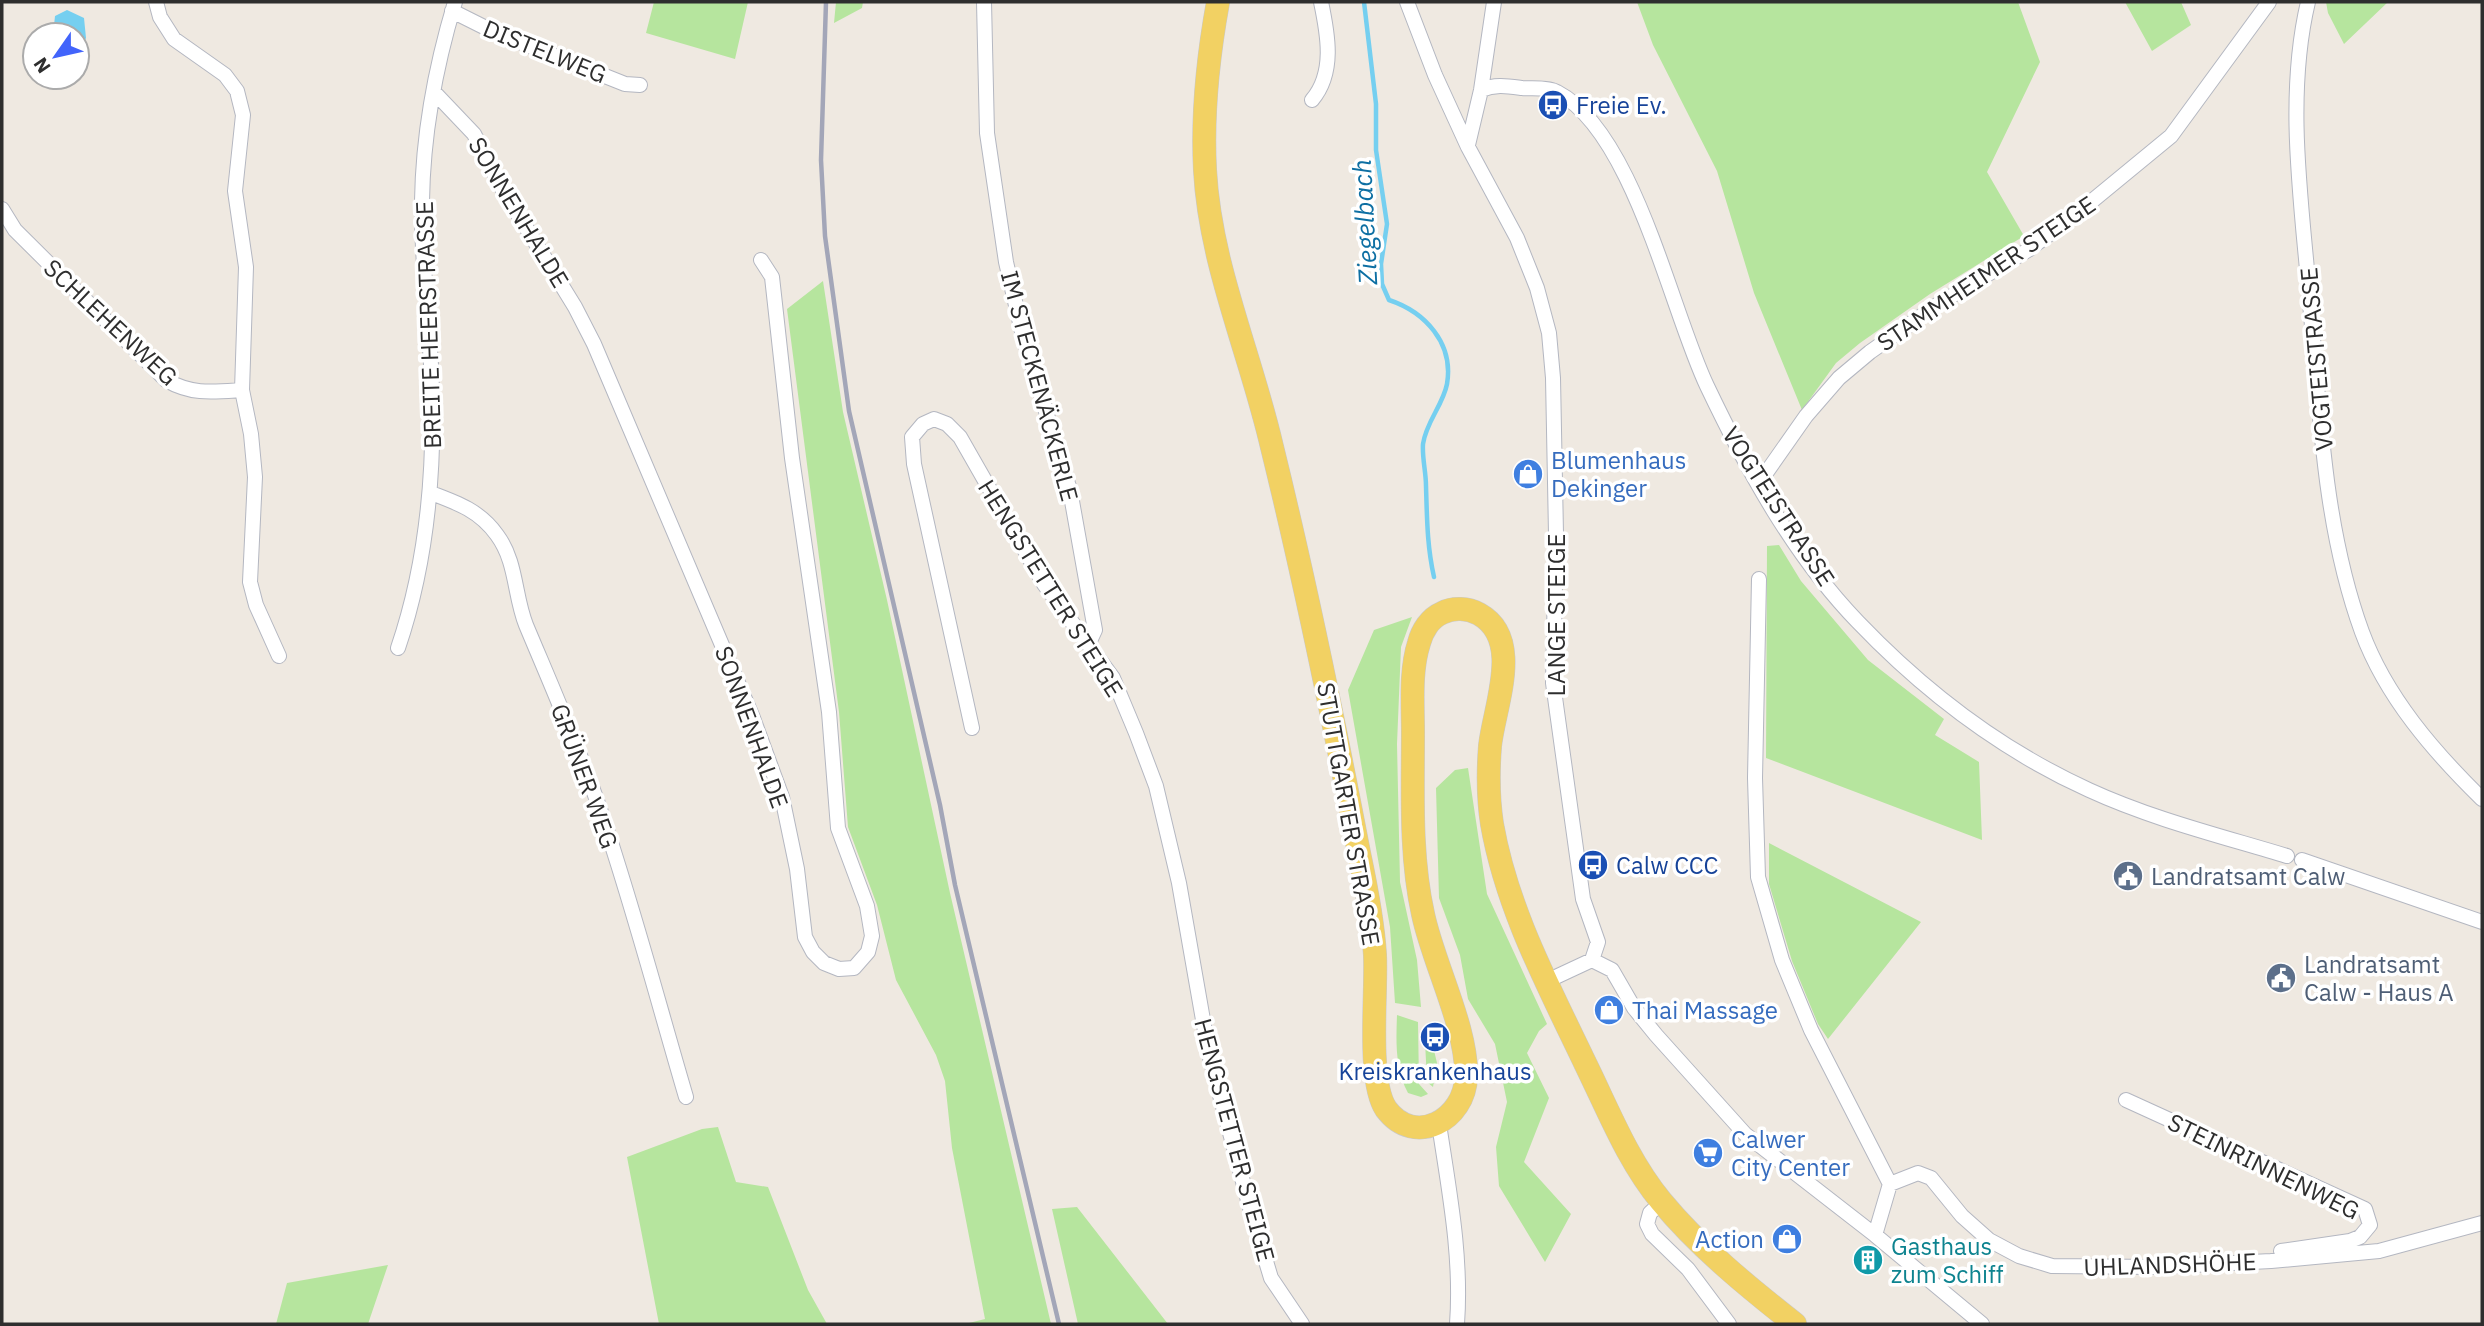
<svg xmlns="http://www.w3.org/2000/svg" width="2484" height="1326" viewBox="0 0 2484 1326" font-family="'IBM Plex Sans',sans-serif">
	<rect width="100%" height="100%" fill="#efe9e1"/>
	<path fill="#b6e59e" d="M654,2H748L735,59L646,33Z
		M836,2H863L862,8L834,23Z
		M1637,2H2018L2040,62L1987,172L2024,236L1930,294L1860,343L1836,363L1802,410L1754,293L1717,171L1653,45Z
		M2125,2H2181L2191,25L2152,51Z
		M2326,2H2388L2344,44L2328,13Z
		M823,281L843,412L887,600L950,893L1051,1324H965L985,1319L952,1148L945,1081L936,1055L896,980L877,905L848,827L839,712L787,309Z
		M1779,545L1801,581L1868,660L1944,719L1935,735L1979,762L1982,840L1766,758L1767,546Z
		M1412,617L1401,647L1397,744L1400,882L1417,960L1421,1007L1395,1003L1390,927L1348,690L1374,630Z
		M1468,768L1487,894L1547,1024L1539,1031L1527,1053L1549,1098L1524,1162L1571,1214L1545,1262L1499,1186L1496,1147L1507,1102L1495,1044L1468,999L1460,955L1439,898L1436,788L1455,770Z
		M1769,843L1921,922L1828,1039L1818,1024L1792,961L1769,884Z
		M1397,1015L1418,1022L1419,1084L1428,1094L1421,1097L1408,1093C1395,1069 1396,1042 1397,1015Z
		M1425,1041L1432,1042L1437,1063L1433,1087L1427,1082Z
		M718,1127L736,1182L768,1187L808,1290L827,1324H659L627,1157L702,1129Z
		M1077,1207L1168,1324H1078L1052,1209Z
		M388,1265L368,1324H276L287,1283Z"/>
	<path fill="#75cff0" d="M67,10L84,18L86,38L80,52H77V35H53L55,16Z"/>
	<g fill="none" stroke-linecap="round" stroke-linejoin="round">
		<path stroke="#75cff0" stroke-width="4.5" d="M1364,2L1376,104V150L1387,224L1381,264L1382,284L1389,300C1425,312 1454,343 1447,384C1443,405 1426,422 1423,444C1422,458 1426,472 1426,486C1427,518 1427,546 1434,577"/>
		<g stroke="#b4b7c1" stroke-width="16">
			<path id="street" d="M156,2L160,17L174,39L225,75L237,91L243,115L235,191L246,267L242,390L251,434L255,477L250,582L256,605L279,656
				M984,2L987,133L1006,262L1023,336L1070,490L1095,630L1089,643
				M1407,2L1435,75L1468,147L1517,238L1537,288L1549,333L1553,378L1556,534L1553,683L1583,899L1598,942L1592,960L1547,981
				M2308,2C2285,99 2302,205 2310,303C2320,413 2324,528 2362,632C2386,697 2434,752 2482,799
				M452,11L492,31L625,84L640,85
				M1481,90C1495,84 1507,86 1522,88C1532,89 1548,87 1557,92C1634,132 1671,311 1707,386C1746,468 1794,556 1858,622C1924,691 2001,750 2089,790C2152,819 2221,836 2287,856
				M434,92L474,134L500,185L575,307L594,344L753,718L782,797L797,869L805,937L813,952L824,963L839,969L854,968L868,952L872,936L867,906L838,828L829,712L792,458L772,277L761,260
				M1312,100C1335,73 1328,35 1321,2
				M1468,145L1481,90L1494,2
				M2,209L15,230L166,380C192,395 213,392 242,390
				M1759,483L1806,416L1839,378L1870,352L1940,303L2028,250L2075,215L2171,136L2269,2
				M431,493C458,503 480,511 497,535C517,562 514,595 526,625C552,687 579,748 601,812C633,906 658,1002 686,1097
				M1759,579L1755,778L1758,877L1782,960L1811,1030L1890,1184L1875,1235
				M398,648C429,557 436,460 431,365C428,310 421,255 422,201C423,135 436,65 455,2
				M972,728L914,464L912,437L923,424L934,419L947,424L960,437L1044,584L1113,678L1136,733L1156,786L1179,883L1209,1054L1250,1208L1271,1278L1302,1324
				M2302,860L2482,922
				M1592,960L1612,970L1634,1008L1656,1035L1745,1134L1875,1235L1982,1324
				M2126,1100L2365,1209L2370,1225L2360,1237L2350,1241L2281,1251
				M1439,1124C1449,1191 1462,1256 1457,1324
				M1890,1184L1918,1173L1931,1178L1962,1216L1989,1240L2019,1256L2052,1266L2156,1267L2271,1261L2379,1251L2482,1223
				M1662,1202L1650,1213L1647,1224L1652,1234L1688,1269L1729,1324"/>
		</g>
		<g stroke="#c9c9c9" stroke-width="24">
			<path id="primary" d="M1218,2C1208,57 1202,113 1205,170C1210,265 1251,355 1272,447C1305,581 1333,717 1359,853C1366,886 1373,921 1375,955C1377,992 1367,1081 1386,1109C1415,1148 1465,1119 1466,1077C1468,1029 1433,963 1423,914C1410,856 1413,792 1413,733C1413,704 1410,671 1419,643C1422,631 1430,618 1442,613C1453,607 1468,608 1479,614C1524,639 1494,707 1490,746C1488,772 1488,798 1492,824C1507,910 1549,987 1586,1065C1609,1112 1628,1161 1661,1201C1699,1247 1748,1287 1795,1324"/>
		</g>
		<use href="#street" stroke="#fff" stroke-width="14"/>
		<use href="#primary" stroke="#f2d163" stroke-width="23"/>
		<path stroke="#a3a6b8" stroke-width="4.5" d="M826,2L821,160L825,236L849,411L940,805L955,885L1059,1324"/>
	</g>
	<defs>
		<g id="bus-disc" transform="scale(1.575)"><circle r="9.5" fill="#1a4fb4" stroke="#fff"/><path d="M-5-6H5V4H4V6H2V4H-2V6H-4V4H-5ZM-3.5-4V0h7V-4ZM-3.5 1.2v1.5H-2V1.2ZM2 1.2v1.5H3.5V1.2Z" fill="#fff"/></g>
		<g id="shop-disc" transform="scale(1.575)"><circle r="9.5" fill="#3f7fe0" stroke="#fff"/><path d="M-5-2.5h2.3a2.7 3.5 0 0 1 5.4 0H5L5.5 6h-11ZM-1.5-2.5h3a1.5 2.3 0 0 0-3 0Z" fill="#fff"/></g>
		<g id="civic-disc" transform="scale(1.575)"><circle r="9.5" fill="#5c6f8a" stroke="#fff"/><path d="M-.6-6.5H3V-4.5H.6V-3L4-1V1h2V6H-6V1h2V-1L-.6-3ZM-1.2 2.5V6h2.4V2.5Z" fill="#fff"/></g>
		<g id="supermarket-disc" transform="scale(1.575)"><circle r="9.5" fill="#3f7fe0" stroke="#fff"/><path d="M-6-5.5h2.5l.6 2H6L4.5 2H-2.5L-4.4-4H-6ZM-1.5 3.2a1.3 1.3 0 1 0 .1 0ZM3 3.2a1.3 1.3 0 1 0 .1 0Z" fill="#fff"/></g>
		<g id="building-disc" transform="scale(1.575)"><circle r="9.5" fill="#0f9aa8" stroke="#fff"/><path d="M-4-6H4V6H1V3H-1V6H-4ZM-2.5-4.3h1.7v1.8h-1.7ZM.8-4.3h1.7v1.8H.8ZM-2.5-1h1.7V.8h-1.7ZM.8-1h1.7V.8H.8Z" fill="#fff"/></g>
	</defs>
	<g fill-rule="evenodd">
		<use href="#bus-disc" x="1553" y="105"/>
		<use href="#shop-disc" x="1528" y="474"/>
		<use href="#bus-disc" x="1593" y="865"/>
		<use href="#civic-disc" x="2128" y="876"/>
		<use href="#civic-disc" x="2281" y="978"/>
		<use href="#shop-disc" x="1609" y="1010"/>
		<use href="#bus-disc" x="1435" y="1037"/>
		<use href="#supermarket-disc" x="1708" y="1153"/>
		<use href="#shop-disc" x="1787" y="1239"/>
		<use href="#building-disc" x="1868" y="1260"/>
	</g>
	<g text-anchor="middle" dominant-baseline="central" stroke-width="7" stroke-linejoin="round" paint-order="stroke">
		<g font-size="24" fill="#2e2e2e" stroke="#fff">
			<text transform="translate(545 51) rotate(22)">DISTELWEG</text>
			<text transform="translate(519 212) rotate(59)">SONNENHALDE</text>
			<text transform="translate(1986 273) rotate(-34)">STAMMHEIMER STEIGE</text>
			<text transform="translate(111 322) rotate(43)">SCHLEHENWEG</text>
			<text transform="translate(428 325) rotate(-92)">BREITE HEERSTRASSE</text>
			<text transform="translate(2316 359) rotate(-95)">VOGTEISTRASSE</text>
			<text transform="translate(1040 386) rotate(75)">IM STECKENÄCKERLE</text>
			<text transform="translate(1779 506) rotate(57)">VOGTEISTRASSE</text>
			<text transform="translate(1051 588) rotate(58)">HENGSTETTER STEIGE</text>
			<text transform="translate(1556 615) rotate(-90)">LANGE STEIGE</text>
			<text transform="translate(752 727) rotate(70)">SONNENHALDE</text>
			<text transform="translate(585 776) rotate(70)">GRÜNER WEG</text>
			<text transform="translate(1349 814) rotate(80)">STUTTGARTER STRASSE</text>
			<text transform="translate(1235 1140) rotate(75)">HENGSTETTER STEIGE</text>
			<text transform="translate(2264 1166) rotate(26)">STEINRINNENWEG</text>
			<text transform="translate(2170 1264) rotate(-2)">UHLANDSHÖHE</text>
		</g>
		<g font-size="24" fill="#164399" stroke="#fff" text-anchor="start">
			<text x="1576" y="105">Freie Ev.</text>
			<text x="1616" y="865">Calw CCC</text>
			<text x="1435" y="1071" text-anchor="middle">Kreiskrankenhaus</text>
		</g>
		<g font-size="24" fill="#366cbe" stroke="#fff" text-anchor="start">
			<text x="1551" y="460">Blumenhaus<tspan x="1551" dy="28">Dekinger</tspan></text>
			<text x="1632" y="1010">Thai Massage</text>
			<text x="1731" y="1139">Calwer<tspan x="1731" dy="28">City Center</tspan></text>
			<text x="1764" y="1239" text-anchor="end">Action</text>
		</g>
		<g font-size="24" fill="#4e5e75" stroke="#fff" text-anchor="start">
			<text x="2151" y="876">Landratsamt Calw</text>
			<text x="2304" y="964">Landratsamt<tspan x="2304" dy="28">Calw - Haus A</tspan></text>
		</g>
		<g font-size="24" fill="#0d838f" stroke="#fff" text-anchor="start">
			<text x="1891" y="1246">Gasthaus<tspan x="1891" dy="28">zum Schiff</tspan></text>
		</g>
		<g font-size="26" font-style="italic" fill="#0d6fa3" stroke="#fff">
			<text transform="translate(1364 222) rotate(-93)">Ziegelbach</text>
		</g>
	</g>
	<rect width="2484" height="1326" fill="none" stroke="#2e2e2e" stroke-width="7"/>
	<g transform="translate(56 56) rotate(236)"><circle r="33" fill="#ffffff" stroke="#ababab" stroke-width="2"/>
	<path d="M0-5L12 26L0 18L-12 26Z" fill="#4264fb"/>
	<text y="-10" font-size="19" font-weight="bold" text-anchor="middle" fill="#2e2e2e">N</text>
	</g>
</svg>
